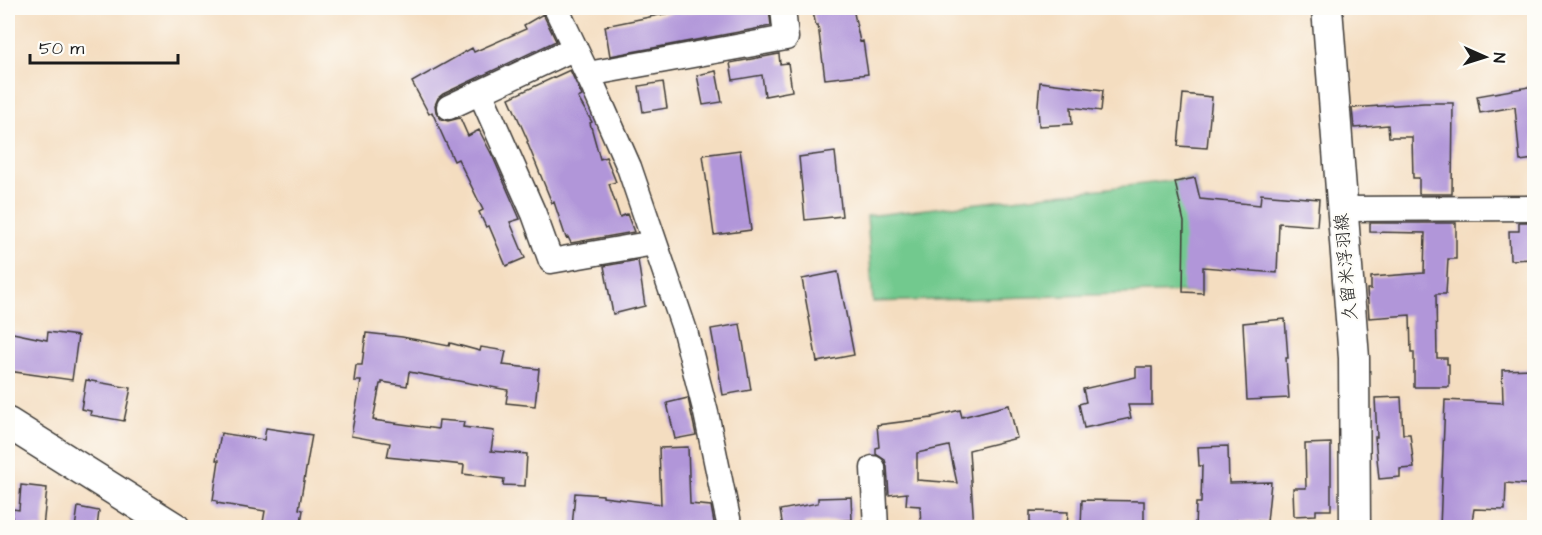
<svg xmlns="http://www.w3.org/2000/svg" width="1542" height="535" viewBox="0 0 1542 535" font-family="'Architects Daughter','Klee One',sans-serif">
	<rect width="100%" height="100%" fill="#fdfcf7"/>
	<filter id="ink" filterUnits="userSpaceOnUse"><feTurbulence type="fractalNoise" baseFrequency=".0167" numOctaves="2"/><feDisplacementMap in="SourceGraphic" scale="12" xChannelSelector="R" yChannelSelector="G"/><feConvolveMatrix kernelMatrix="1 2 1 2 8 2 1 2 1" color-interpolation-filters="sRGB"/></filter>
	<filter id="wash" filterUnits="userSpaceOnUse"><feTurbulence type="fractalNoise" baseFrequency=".008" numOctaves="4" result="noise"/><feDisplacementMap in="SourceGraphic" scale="24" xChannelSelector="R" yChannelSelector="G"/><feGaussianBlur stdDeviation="1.35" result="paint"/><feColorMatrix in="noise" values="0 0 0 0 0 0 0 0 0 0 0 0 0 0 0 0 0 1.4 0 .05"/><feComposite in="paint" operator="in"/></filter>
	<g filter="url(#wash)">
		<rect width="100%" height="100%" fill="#f4ddc0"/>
		<path fill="#72c98e" stroke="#477255" stroke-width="1.5" d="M1195,178L1204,217L1203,293L1183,292L873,302L867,216Z"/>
		<g id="blocks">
			<path fill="#b196d9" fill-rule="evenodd" d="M729,8H769L771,26L610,56L605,26L679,11V13Z
				M812,8H853L860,42L863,41L868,74L825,79L818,25L816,26Z
				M543,14L556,41L443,94L438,98L435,105L436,112L441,119L448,121L460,118L468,136L479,130L493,157L520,219L510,222L525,258L506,266L489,226L486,227L479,212L483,210L458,159L454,161L432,112L429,114L412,82L472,48L474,52L526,29L524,25Z
				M779,54L780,64L788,63L792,91L765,96L762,75L733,80L730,63Z
				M570,70L582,96L578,98L592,122L590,123L600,159L606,157L616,182L609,184L620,217L627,214L634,232L571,243L568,237L566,238L554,202L552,203L527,142L528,141L509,98Z
				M716,71L722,102L703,105L697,75Z
				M663,82L667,108L643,112L639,86Z
				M1040,82L1103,90L1101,111L1071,107L1072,124L1039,126L1038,104Z
				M1534,86V159L1520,161L1515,107L1480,113L1477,96Z
				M1183,94L1212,97L1207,148L1178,146Z
				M1424,103H1453L1452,194H1419V178H1413L1412,137H1389L1388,125L1354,128L1352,108Z
				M740,150L751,230L714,235L703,155Z
				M835,152L842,216L805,220L799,157Z
				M1195,178L1200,199L1260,205L1261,194L1319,199L1317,226L1279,223L1277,273L1203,267V293L1183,292L1184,222L1175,182Z
				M1519,222H1534V259L1510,260L1509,231H1519Z
				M1370,223H1456V259H1448L1446,294H1436L1437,358H1447V364H1449V387H1414V352H1411L1410,315L1369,318L1367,289H1371V277L1424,273L1425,233L1370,232Z
				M638,260L645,306L613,314L604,266Z
				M838,272L854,355L817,362L802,279Z
				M1285,319L1288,358H1286L1289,398L1247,400L1243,323Z
				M740,324L751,390L723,395L711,329Z
				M8,332L47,340L48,332L78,336L72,380L8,371Z
				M366,333L402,337L449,346L450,343L480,351L481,347L506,351L503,365L539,369L535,406L506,403L508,390L409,372L407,386L382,382V384H380L373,420L438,429L439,420L464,422L463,427L494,431L491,451L527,454L525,486L503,485L504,479L463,474L464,465L387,457L390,443L351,436L361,381H354L356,365H362Z
				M1136,367H1152V405H1128L1131,418L1084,428L1079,404L1086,402L1083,389L1136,377Z
				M1534,369V485L1506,483L1505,510L1474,509L1471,528H1440L1445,400L1503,403L1502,370Z
				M86,380L131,388L124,421L90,415L91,411L81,409Z
				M1401,397L1403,434H1410L1414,468L1400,469V477L1379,479L1375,437H1377L1375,398Z
				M688,398L696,435L675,439L667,403Z
				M1009,405L1017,438L969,450L974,528H921L920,506L906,505L907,493L889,495L887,467L885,460L876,454V448L879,447L877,425L932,418V417L960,410L962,417ZM949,446L957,483L917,480V453Z
				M266,428L312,435L299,509L303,510L300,528H262L265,511L217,503V501L213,500L219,460H216L221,433L264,440Z
				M1331,443V510H1316V515L1294,516L1293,488H1306L1305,444Z
				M1228,446L1229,483L1271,482L1267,522L1237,520L1236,528H1195L1196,503H1201L1202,466H1199L1198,447Z
				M688,447L690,504L711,506L715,528H572L575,493L603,495V497L661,504L659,448Z
				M21,485L47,488L43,528L11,526L13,509L19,510Z
				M851,497L852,520L804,523L805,528H783L780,510L818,503V498Z
				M1082,500L1144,501V528L1081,527Z
				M78,507L99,511L97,528H75Z
				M1030,511L1068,512L1067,528H1030Z"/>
		</g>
	</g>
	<g filter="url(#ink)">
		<use href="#blocks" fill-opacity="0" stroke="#3c3935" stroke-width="1.5"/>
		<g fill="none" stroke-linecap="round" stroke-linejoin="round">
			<g stroke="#3c3935" stroke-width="27">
				<path id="minor" d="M556,8L595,90L629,167L685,331L706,413L730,528
					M588,74L786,38L783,8
					M480,92L534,214L551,261L654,243
					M449,107L575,48
					M1341,209L1534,208
					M873,468L876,528"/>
			</g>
			<g stroke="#3c3935" stroke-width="33">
				<path id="major" d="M1327,8L1354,358L1355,528
					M8,423L175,528"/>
			</g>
			<use href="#minor" stroke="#fff" stroke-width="24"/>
			<use href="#major" stroke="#fff" stroke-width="30"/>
		</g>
	</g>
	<g text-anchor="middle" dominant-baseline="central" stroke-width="4.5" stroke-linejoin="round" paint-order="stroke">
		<g font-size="18" fill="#1c1c1c" stroke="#fdfcf7">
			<text transform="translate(1346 267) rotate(-95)">久留米浮羽線</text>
		</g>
	</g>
	<rect width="1542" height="535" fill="none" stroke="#fdfcf7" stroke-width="30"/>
	<g transform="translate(1485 57) rotate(93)" stroke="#fdfcf7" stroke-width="4.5" paint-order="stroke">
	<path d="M0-4.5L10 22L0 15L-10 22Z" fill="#1c1c1c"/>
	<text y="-9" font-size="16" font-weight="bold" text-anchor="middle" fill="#1c1c1c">N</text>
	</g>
	<path d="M30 54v9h148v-9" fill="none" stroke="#1c1c1c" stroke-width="3"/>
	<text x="39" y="54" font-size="18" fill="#1c1c1c" stroke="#fdfcf7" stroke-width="4.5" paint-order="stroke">50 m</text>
</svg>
